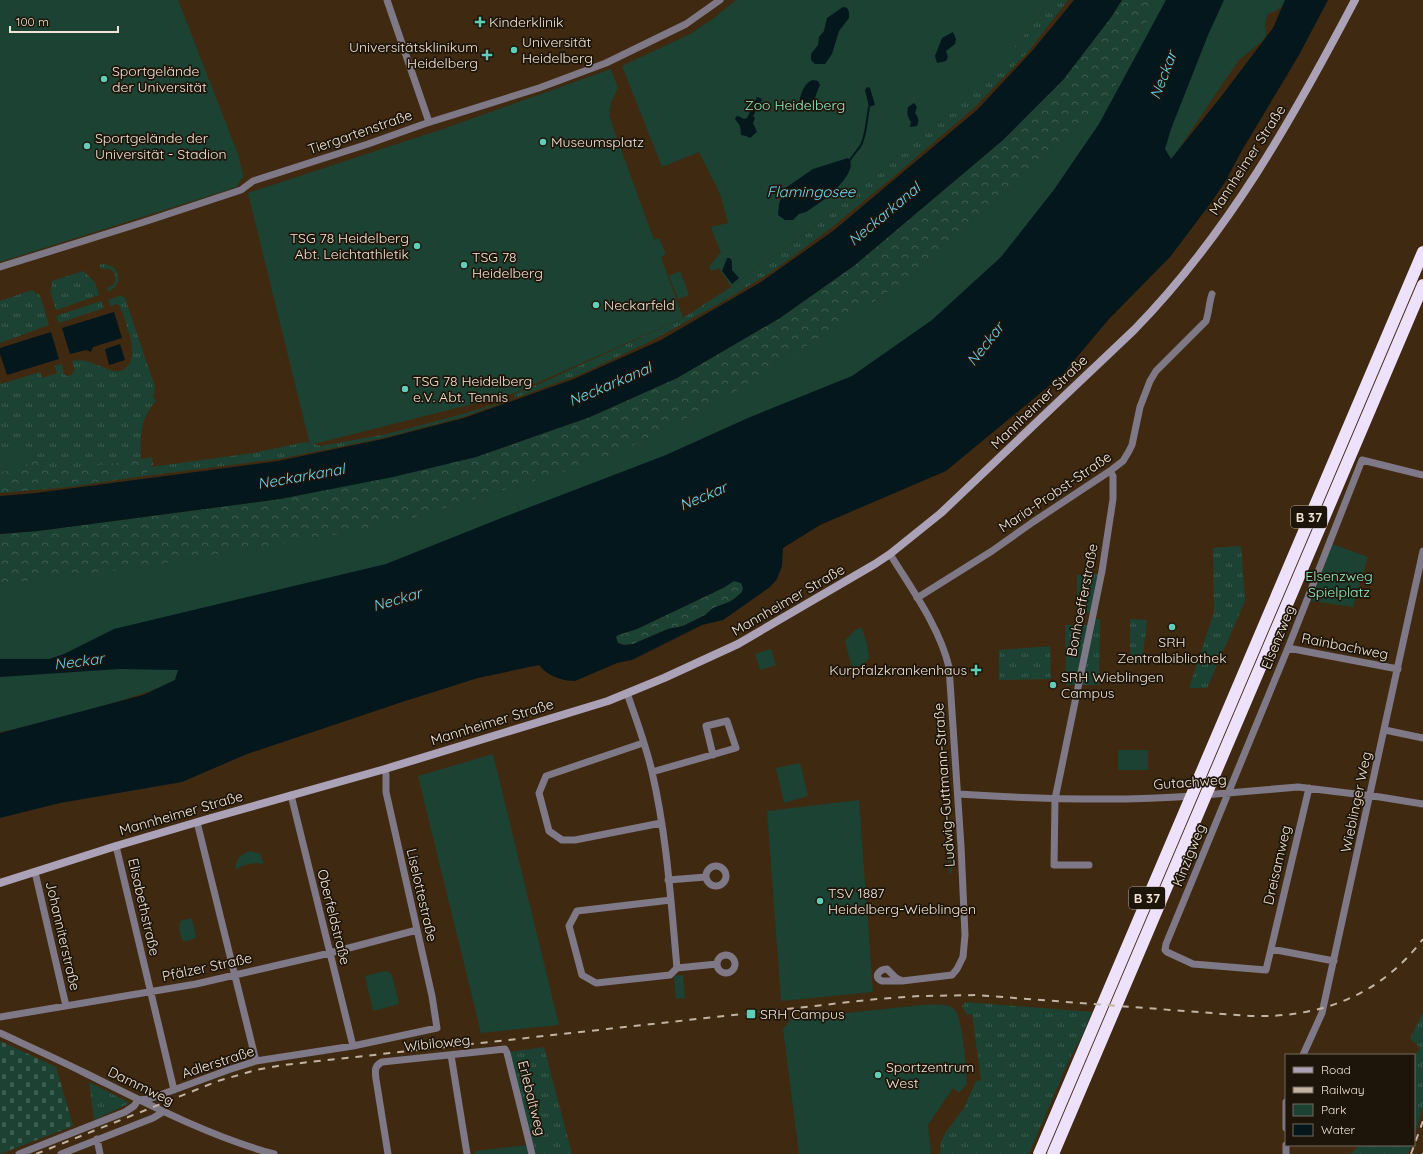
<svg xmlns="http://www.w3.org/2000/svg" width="1423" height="1154" viewBox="0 0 1423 1154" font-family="Quicksand,sans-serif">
	<defs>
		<pattern id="grass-tufts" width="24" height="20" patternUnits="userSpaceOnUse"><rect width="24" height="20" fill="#1b4233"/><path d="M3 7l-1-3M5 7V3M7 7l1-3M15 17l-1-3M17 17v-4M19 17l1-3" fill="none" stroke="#3d5d50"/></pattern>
		<pattern id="forest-crowns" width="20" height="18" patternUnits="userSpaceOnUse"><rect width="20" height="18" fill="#1b4233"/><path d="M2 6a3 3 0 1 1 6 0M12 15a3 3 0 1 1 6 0" fill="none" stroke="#3d5d50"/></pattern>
		<pattern id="cemetery-stones" width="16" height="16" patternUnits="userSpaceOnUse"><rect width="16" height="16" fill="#1b4233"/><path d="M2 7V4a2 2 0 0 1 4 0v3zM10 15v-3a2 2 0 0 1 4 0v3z" fill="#3d5d50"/></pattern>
	</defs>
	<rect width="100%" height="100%" fill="#3f2a11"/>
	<path fill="url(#grass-tufts)" d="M1051,0H1068L1027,53L975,107L899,172L831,228L773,271L722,302L649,342L581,374L463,417L383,438L278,459L144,476L151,467L253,453L306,442L321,446L387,434L463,414L515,398L514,394L537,385L683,318L731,287L818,224L1017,44Z
		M103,264C121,266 124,284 108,292L107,288L114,284C119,273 111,267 101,269L99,265Z
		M83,271L95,282L99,295L56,310L50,291L52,286V281Z
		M32,290L35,293L40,295L49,325L0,343V301Z
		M119,296H122L125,298L155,387L153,397L156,401C138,419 140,445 141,468L0,485V381L1,384L40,372L42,378L57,373L55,366L62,364L64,374L67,376L71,375L75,370L72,361C86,357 101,368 114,371C120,372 124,370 128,366C139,351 125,322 120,306L117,304L110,306L108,300Z
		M101,301L104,308L59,323L56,316Z
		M1241,546L1245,601L1207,688H1189L1214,612L1213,548Z
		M1099,574L1091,613H1077V575Z
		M1095,619H1100L1099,685H1081Z
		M1130,619L1147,620L1142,664H1130Z
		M1065,625H1089L1076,685H1066Z
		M1050,646L1051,679L999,680V650Z
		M946,815H949L952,872L949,874Z
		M966,1002L1092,1012L1083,1034L1068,1062L1029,1154H940L941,1142L946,1132L964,1108L976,1081L981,1080L972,1014L967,1015L962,1006Z
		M1423,1012V1106L1414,1138V1057L1420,1047L1410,1039Z
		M544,1047L572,1154H536L509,1052Z
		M89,1082L130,1103L94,1120Z
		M1359,1145H1411L1408,1154H1351Z"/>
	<path fill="url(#forest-crowns)" d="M1122,0H1166L1099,124L748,418L0,659V534L38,531L280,499L476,457L590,417L677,378L780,318L855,265L1003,140L1063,80L1112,16Z
		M31,455L47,462L50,471L117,463L152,457L153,465L144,476L69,487L0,493V473C10,469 18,472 28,465Z
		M734,581L741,583L743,588L742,592L734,599L729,602L713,608L705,615L683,626L668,629L633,644L624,645L618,643L616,637L618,635L637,629L723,588Z"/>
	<path fill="url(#cemetery-stones)" d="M0,1041L56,1067L73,1126L0,1154Z"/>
	<path fill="#1b4233" d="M0,0H178L239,157L243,176L237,187L0,262Z
		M736,0H1051L1017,44L958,106L818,224L731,287L719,268L711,271L709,267L721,252L715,238L711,227L728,223L720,194L699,152L662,167L622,66L690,34L714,18Z
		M1157,0H1286V3L1277,10L1268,14L1265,22L1266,36L1262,41L1238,61L1172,159L989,340L170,684C114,704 58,720 0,732V584L143,567L345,533L409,519L579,467L608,457L655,435L738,390L859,312L916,272L1021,179L1112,92L1142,34Z
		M611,69L618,88L611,102L609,116L654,240L659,238L666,254L661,257L683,318L512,394L310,445L248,193L443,129Z
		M680,271L689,295L678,299L669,276Z
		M140,405V413H127V406Z
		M23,442L29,450L26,465L17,464L12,469L0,468V454L13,443Z
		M1332,544L1368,557L1353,607L1311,601Z
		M861,627C866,638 868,647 869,658L863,665L852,668L845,641L854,631Z
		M771,649L776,665L760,670L755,654Z
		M1118,750H1148V770H1118Z
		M493,754L559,1025L481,1033L418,776Z
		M800,763L808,796L784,803L776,768Z
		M859,800L873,992L781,1001L767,811Z
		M251,851L260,854L264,864C253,862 245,864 235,870C236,859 240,854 251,851Z
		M192,918L196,938L183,942L179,930L180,921Z
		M385,971L389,972L392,975L399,1004L373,1011L365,976Z
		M683,975L685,998L676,999L674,976Z
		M922,1005C931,1005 945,1003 953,1008C963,1015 966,1070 967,1084L959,1093L953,1088L928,1125L931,1154H799L783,1029L791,1019Z
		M528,1145L530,1154H475V1151Z"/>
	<path fill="#03171d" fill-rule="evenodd" d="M1074,0H1122L1112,16L1063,80L1003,140L855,265L780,318L677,378L590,417L476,457L393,477L280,499L38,531L0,534V496L36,493L278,461L383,439L464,418L574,379L661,340L761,282L833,231L977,110L1033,50Z
		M1166,0H1224L1208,35L1171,129L1165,149L1171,159L1220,98L1273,28L1285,0H1328L1299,55L1241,152L1225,182L1210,204L1170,257L1109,319L1061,376L946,471L820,525L783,548L782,566L777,579L770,587L723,620L702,625L632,660L617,663L575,681C565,681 554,678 546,672C543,670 541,667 539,665L478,678L402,702L247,754L182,782L60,803L0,818V733L143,695L175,680L178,670L119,669L0,677V659H49L64,654L114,629L386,564L504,517L666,455L748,418L852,376L932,320L1001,257L1053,191L1099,124ZM734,581L741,583L743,588L742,592L734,599L729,602L713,608L705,615L683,626L668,629L633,644L624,645L618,643L616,637L618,635L637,629L723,588Z
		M843,7L847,8L849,12V18L839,31L832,54L825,64H815L811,60V54L818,45L819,37L824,31L827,18Z
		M953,32L956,39L955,44L946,51L948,57L946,61L937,63L935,56L942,38Z
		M813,80L818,81L820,85C819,88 817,91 816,95C813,105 816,107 804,110L800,106C798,98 804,82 813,80Z
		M867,87L870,88L875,105L869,107L865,90Z
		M757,97L762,99L753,116L755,118L753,123L757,132L750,138L746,136L741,135L740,126L735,119L736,117L738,116L744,119L747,118Z
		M914,103L917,107L915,113C919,118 919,121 917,126L910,127L911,122C907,116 907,114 908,107Z
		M848,158C858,168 838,187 831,194L829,193L826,194L825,199L806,212L799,214L793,220H785L778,215L779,204L784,189L813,169Z
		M727,258H730L732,261V270L739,278L732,284L722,271Z
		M114,312L122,338L93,347L91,352L86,350L70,354L62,328Z
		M51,332L59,359L7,375L0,354V348Z
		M120,344L125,360L109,365L105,349Z"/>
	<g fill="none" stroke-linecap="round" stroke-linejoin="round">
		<path stroke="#03171d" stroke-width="2" d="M850,160C853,155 858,150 861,145C866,136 867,118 869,107"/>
		<path stroke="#7f7886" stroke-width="7" d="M387,0L429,122
			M0,267L144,222L241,190L253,181L368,144L424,124L539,88L606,63L686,24L720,0
			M890,554C912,590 939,626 949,667L961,846L965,935L963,957L957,969L952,975L902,981L896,978L887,969C880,969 872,977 882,981H902
			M917,598L992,551L1033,522L1110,471L1123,461L1129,451L1132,445L1140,407L1150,381L1156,371L1206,321C1209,312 1209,303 1212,294
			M1288,648L1398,669
			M627,693C636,719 646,745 652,772C667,836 671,903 677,968
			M1385,730L1423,738
			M643,743L546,776L539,793L549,831L562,840H575L661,823
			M652,772L736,748L727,721L706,726L713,755
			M1309,788L1266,970L1193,964L1167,952L1165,950L1166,944L1288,648L1362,460L1423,475
			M958,794C1036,799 1115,802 1193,796
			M291,795L353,1046
			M1204,795L1298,787L1380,797L1423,804
			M197,822L256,1061
			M116,846L174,1090
			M1089,865H1054L1055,799L1102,571L1113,499V476L1110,471
			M706 876a10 10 0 1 1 20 0a10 10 0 1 1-20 0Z
			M35,872L66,1006
			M668,880L706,877
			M671,900L577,911L569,926L582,975L596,983L670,975L677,968
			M1271,949L1334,961
			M717 964a9 9 0 1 1 18 0a9 9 0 1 1-18 0Z
			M677,968L717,964
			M0,1017L196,984L330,953L417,930
			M0,1033C28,1046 57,1059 85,1073C146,1103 208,1136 274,1154
			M451,1055L467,1154
			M1303,1055L1322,1013L1423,551
			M1286,1102V1128
			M97,1139L100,1154
			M19,1154L125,1112L134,1106L138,1100L149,1099L228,1070L256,1061L353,1046L437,1028L432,996L386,792V775L385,769
			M61,1154L153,1118L163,1112
			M388,1154L376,1079C375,1071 374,1066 382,1062L505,1049L507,1053L532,1154
			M1286,1154V1145"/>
		<path stroke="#aca2b8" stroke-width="8" d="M0,883L116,846L211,818L385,769L608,701L664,678L738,644L875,564L890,554L941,513L1134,330C1228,234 1293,118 1355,0"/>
		<path stroke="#ede1fc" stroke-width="12" d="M1039,1154L1423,252
			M1053,1154L1423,285"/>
		<path stroke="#c3b3a2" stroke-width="2" stroke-dasharray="7 7" stroke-linecap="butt" d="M36,1154L218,1081L256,1070L283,1065L877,999L920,996L976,995L1250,1016C1320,1018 1380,996 1423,939
			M1411,1154L1423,1121
			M1423,1154V1153"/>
	</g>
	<g fill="#5eceb8" stroke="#1e150a" stroke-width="1.5">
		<path d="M478 16h4v4h4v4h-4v4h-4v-4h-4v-4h4z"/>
		<circle cx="514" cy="50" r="4"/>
		<path d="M485 49h4v4h4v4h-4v4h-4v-4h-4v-4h4z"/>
		<circle cx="104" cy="79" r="4"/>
		<circle cx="543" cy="142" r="4"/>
		<circle cx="87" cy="146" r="4"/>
		<circle cx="417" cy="246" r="4"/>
		<circle cx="464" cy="265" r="4"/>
		<circle cx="596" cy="305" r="4"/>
		<circle cx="405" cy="389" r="4"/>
		<circle cx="1172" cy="627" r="4"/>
		<path d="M974 664h4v4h4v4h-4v4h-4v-4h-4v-4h4z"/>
		<circle cx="1053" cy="685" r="4"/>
		<circle cx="820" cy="901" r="4"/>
		<rect x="746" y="1009" width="10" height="10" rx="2"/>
		<circle cx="878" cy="1075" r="4"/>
	</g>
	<g text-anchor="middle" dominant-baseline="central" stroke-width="3.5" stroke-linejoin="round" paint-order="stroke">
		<g fill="#1e150a" stroke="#b2a699" stroke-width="1">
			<rect x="1291" y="506" width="36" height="22" rx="3"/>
			<rect x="1129" y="887" width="36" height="22" rx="3"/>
		</g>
		<g font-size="13" font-weight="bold" fill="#f2e4d6">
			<text x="1309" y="517">B 37</text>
			<text x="1147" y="898">B 37</text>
		</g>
		<g font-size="14" fill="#f2e4d6" stroke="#1e150a" text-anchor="start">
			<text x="489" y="22">Kinderklinik</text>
			<text x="522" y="42">Universität<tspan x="522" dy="16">Heidelberg</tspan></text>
			<text x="478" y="47" text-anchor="end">Universitätsklinikum<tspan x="478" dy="16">Heidelberg</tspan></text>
			<text x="112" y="71">Sportgelände<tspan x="112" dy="16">der Universität</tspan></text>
			<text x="95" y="138">Sportgelände der<tspan x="95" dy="16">Universität - Stadion</tspan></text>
			<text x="551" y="142">Museumsplatz</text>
			<text x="409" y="238" text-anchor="end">TSG 78 Heidelberg<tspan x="409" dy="16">Abt. Leichtathletik</tspan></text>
			<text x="472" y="257">TSG 78<tspan x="472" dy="16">Heidelberg</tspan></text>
			<text x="604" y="305">Neckarfeld</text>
			<text x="413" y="381">TSG 78 Heidelberg<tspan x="413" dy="16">e.V. Abt. Tennis</tspan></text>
			<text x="1172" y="642" text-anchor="middle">SRH<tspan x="1172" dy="16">Zentralbibliothek</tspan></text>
			<text x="967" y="670" text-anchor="end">Kurpfalzkrankenhaus</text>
			<text x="1061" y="677">SRH Wieblingen<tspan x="1061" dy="16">Campus</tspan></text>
			<text x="828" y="893">TSV 1887<tspan x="828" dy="16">Heidelberg-Wieblingen</tspan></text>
			<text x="760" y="1014">SRH Campus</text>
			<text x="886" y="1067">Sportzentrum<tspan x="886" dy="16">West</tspan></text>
		</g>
		<g font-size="14" fill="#92eec6" stroke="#1e150a">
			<text x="795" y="105">Zoo Heidelberg</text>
			<text x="1339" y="576">Elsenzweg<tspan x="1339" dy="16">Spielplatz</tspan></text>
		</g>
		<g font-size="14" fill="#f2e4d6" stroke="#1e150a">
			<text transform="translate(360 132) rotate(-19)">Tiergartenstraße</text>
			<text transform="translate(1247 160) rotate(-57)">Mannheimer Straße</text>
			<text transform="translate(1039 402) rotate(-44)">Mannheimer Straße</text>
			<text transform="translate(1055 492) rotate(-34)">Maria-Probst-Straße</text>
			<text transform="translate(788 600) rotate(-30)">Mannheimer Straße</text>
			<text transform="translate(1082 600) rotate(-79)">Bonhoefferstraße</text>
			<text transform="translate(1278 637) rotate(-68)">Elsenzweg</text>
			<text transform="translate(1345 646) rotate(11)">Rainbachweg</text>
			<text transform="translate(492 722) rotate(-17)">Mannheimer Straße</text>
			<text transform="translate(1190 782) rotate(-4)">Gutachweg</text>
			<text transform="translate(944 785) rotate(-94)">Ludwig-Guttmann-Straße</text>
			<text transform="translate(1356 802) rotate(-78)">Wieblinger Weg</text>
			<text transform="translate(181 813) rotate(-16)">Mannheimer Straße</text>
			<text transform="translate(1189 855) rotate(-68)">Kinzigweg</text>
			<text transform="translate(1277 865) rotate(-77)">Dreisamweg</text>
			<text transform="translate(422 895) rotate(77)">Liselottestraße</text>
			<text transform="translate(144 907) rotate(77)">Elisabethstraße</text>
			<text transform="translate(334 917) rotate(76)">Oberfeldstraße</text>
			<text transform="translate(63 936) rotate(77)">Johanniterstraße</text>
			<text transform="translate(207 967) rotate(-12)">Pfälzer Straße</text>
			<text transform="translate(437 1043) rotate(-6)">Wibiloweg</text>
			<text transform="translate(218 1062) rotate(-18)">Adlerstraße</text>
			<text transform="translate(141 1086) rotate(26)">Dammweg</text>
			<text transform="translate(532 1098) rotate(76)">Erlebaltweg</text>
		</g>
		<g font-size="15" font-style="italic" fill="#6bd4f1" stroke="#1e150a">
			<text transform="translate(1163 75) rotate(-69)">Neckar</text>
			<text x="811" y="191">Flamingosee</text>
			<text transform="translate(884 214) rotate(-40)">Neckarkanal</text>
			<text transform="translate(985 344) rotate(-52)">Neckar</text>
			<text transform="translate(610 384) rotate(-23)">Neckarkanal</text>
			<text transform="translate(301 476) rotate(-10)">Neckarkanal</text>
			<text transform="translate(703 496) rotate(-23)">Neckar</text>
			<text transform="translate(397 599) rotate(-16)">Neckar</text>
			<text transform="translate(79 661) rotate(-7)">Neckar</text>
		</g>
	</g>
	<rect x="1285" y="1054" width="130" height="92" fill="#1e150a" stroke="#73685c"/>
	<rect x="1293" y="1067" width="20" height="6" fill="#aca2b8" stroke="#73685c"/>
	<text x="1321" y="1074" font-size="12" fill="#f2e4d6">Road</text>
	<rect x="1293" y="1087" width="20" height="6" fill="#c3b3a2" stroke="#73685c"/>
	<text x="1321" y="1094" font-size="12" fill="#f2e4d6">Railway</text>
	<rect x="1293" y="1104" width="20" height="12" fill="#1b4233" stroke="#73685c"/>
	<text x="1321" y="1114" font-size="12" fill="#f2e4d6">Park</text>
	<rect x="1293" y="1124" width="20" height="12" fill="#03171d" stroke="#73685c"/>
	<text x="1321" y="1134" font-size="12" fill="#f2e4d6">Water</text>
	<path d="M10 26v6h108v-6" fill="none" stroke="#f2e4d6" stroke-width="2"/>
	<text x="16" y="26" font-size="12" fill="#f2e4d6" stroke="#1e150a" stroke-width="3" paint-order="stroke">100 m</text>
</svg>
